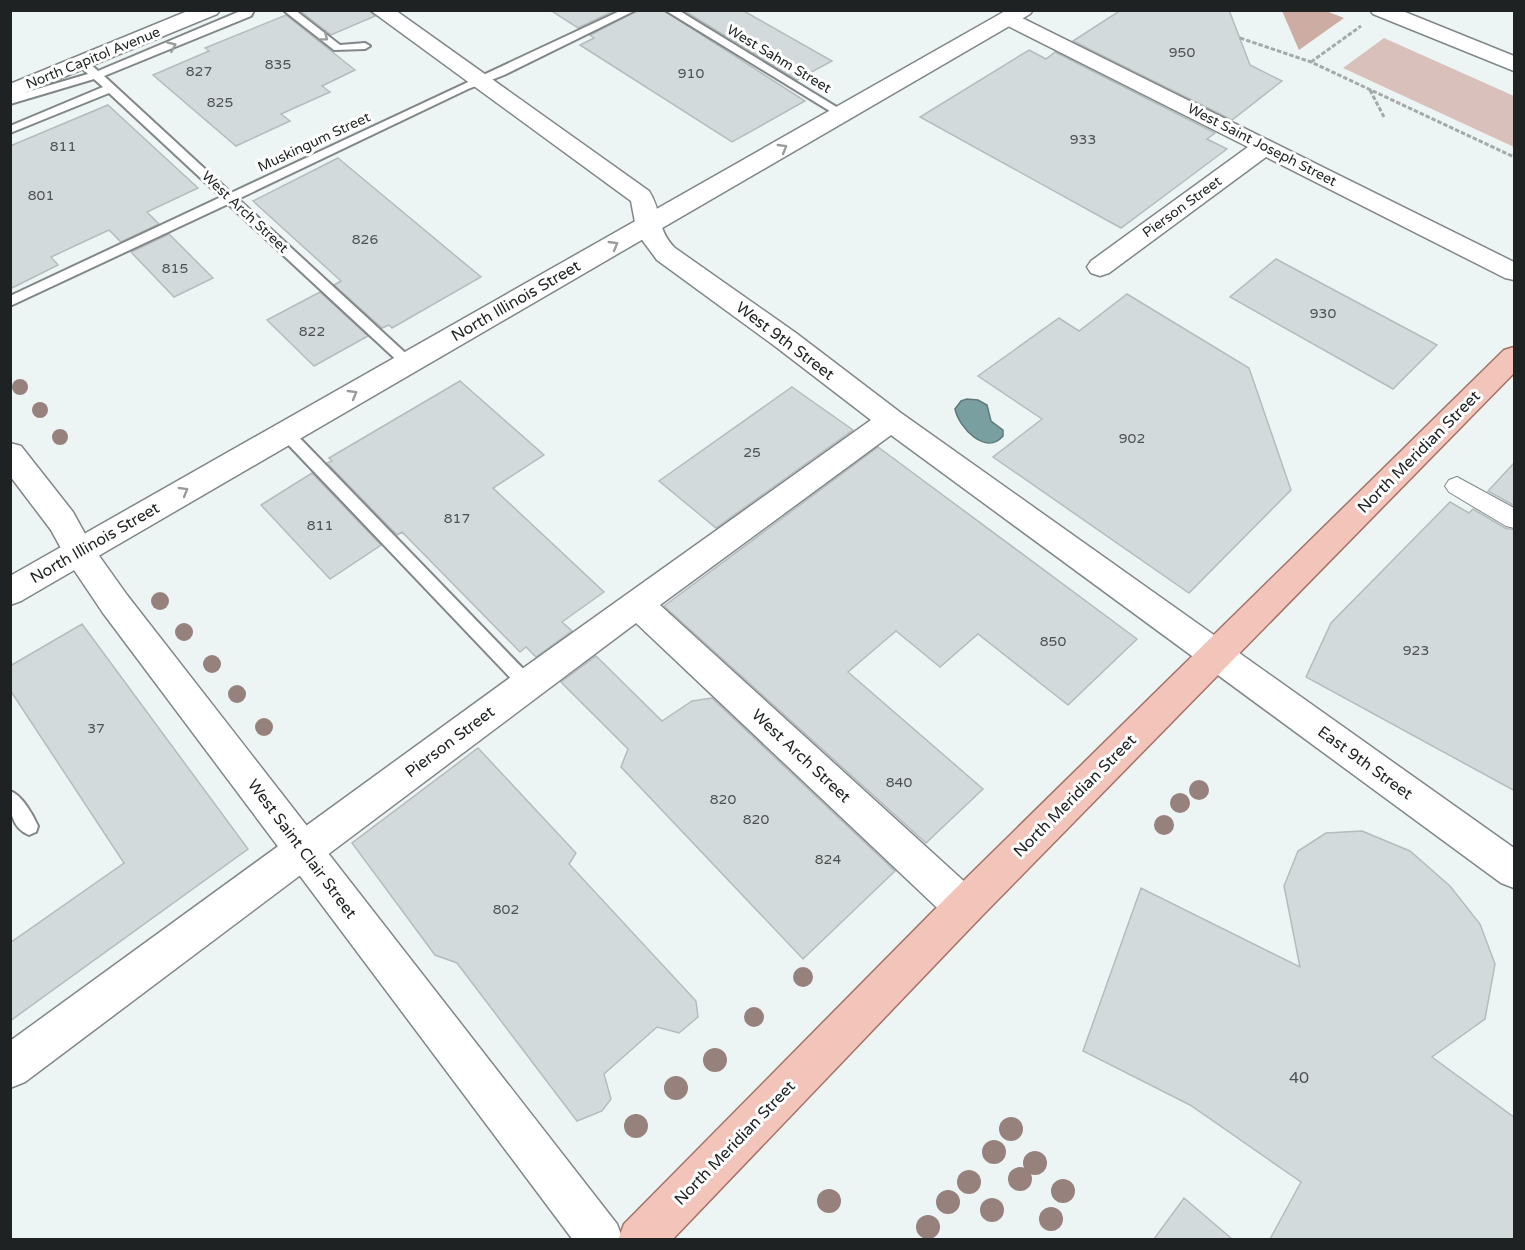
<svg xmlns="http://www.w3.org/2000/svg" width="1525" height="1250" viewBox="0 0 1525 1250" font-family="'Varela Round',sans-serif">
	<rect width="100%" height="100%" fill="#edf4f4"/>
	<path fill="#dac0bb" d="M1384,38L1514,96V147L1343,68Z"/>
	<path fill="#cdaca4" d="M1282,11H1326L1344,18L1299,50Z"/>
	<path fill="#7a9fa1" stroke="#5f7a7b" stroke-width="1.5" d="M967,399L978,400L987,405L991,421L1003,430V436C986,456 959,428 955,409L961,401Z"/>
	<path fill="#d3dadb" stroke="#b5bcbd" stroke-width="1.5" d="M299,10H368L375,16L331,35Z
		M550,10H616L578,28Z
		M638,10H663L805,101L732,142L580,45L594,38L590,35Z
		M683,10H742L832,61L797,80Z
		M1121,10H1229L1250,65L1282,81L1232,120L1073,41Z
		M286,15L355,70L322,86L330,92L281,114L290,121L236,146L153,75L209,51L205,48Z
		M1029,50L1046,59L1055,52L1215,133L1207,139L1227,149L1121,228L920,117Z
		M108,105L198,188L147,212L159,224L121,242L109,230L51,257L58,265L10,289V146Z
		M338,158L481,277L392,328L389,325L382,328L334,285L341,281L253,201Z
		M169,234L213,278L174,297L131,252Z
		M1276,259L1437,345L1393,389L1230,297Z
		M320,292L368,336L314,366L267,320Z
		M1127,294L1249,368L1291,490L1189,593L993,457L1042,419L978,376L1059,318L1079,331Z
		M460,381L544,455L493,488L604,592L562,622L572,631L536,657L526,647L520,652L402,532L397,535L327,463L332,461L329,458Z
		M792,387L853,430L716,528L659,481Z
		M878,447L1137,639L1068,705L978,634L940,667L896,631L848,672L983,789L926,843L664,606Z
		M1515,462V506L1488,491Z
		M312,473L381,545L330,579L261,505Z
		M1450,502L1469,513L1473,509L1505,528L1515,530V791L1306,677L1331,623Z
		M82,624L248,849L10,1021V943L124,863L10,690V666Z
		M596,656L662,721L692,701L712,698L895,871L803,959L621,767L628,749L561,682Z
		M478,748L576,853L569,864L696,1001L698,1017L679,1033L657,1027L604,1074L611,1099L602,1111L577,1121L457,963L435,955L352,843Z
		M1362,831L1410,851L1450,886L1480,924L1495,964L1485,1019L1432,1057L1515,1118V1239H1270L1301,1182L1190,1105L1083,1051L1141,888L1300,967L1284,886L1298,851L1326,833Z
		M1184,1198L1232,1239H1154Z"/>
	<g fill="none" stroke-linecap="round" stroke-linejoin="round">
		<g stroke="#818788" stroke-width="4">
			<path id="service" d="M243,10H254L251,16L104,76L231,193L622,10H636L504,75L468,89L238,199L413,360L415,363L413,366H403L228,204L10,306V296L221,197L109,93L10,133V126L103,87L94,79L10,104V97L88,74L78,64V60H86L98,71Z
				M283,10H295L340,45L365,43L370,46L365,49L334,50Z
				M665,10H678L848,114L842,117L838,116Z
				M286,428L291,429L533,679L536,684L533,689L527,691L521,689L281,437L279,433Z
				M10,791C22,795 33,815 38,826L36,832L29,835C10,827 10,808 10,791Z"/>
		</g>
		<g stroke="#818788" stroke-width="2">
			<path id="pedestrian" d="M1457,477L1514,508V528L1506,526L1449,492L1445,486L1449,480Z"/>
		</g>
		<g stroke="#818788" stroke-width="3">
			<path id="minor" d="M370,10H395L649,191C663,213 656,229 675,248L796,333L901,413L1514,848V888L1501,883L891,435L660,605L978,894L983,907L978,920L964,926L950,920L636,623L25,1082L10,1088V1041L515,674L871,420L776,347L657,260L637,233L631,201Z
				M1010,12L1514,262V280L1505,278L1266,157L1109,273L1100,276L1091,273L1087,267L1091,261L1248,147L1002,23L999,18L1002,13Z"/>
		</g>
		<g stroke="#818788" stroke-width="3">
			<path id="tertiary" d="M10,443L21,446L73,512L90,543L127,595L617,1224L623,1240H573L103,613L68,561L51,530L10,476Z"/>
		</g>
		<g stroke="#818788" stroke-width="3">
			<path id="secondary" d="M190,10H220L217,14L10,99V84Z
				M1007,10H1033L1030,14L21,601L10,605V576Z
				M1370,10H1400L1514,56V71L1373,14Z"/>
		</g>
		<g stroke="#a37267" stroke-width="3">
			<path id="primary" d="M1514,347V373L978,920L672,1240H618L624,1224L950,894L1504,350Z"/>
		</g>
		<path stroke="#a4a9a9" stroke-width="3" stroke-dasharray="4.5 2" stroke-linecap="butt" d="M1240,38L1311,62L1514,157
			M1311,62L1361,26
			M1370,90L1384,117"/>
		<use href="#service" fill="#fff" fill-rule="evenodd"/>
		<use href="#pedestrian" fill="#fff" fill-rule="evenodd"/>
		<use href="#minor" fill="#fff" fill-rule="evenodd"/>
		<use href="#tertiary" fill="#fff" fill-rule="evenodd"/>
		<use href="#secondary" fill="#fff" fill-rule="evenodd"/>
		<use href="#primary" fill="#f2c4ba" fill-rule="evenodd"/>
	</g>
	<g fill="#97817c">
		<circle cx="20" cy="387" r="8"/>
		<circle cx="40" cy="410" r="8"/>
		<circle cx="60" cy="437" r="8"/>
		<circle cx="160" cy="601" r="9"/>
		<circle cx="184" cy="632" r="9"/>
		<circle cx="212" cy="664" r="9"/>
		<circle cx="237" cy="694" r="9"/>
		<circle cx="264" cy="727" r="9"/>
		<circle cx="1199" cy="790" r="10"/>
		<circle cx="1180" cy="803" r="10"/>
		<circle cx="1164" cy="825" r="10"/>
		<circle cx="803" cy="977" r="10"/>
		<circle cx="754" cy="1017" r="10"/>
		<circle cx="715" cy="1060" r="12"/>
		<circle cx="676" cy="1088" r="12"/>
		<circle cx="636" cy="1126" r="12"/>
		<circle cx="1011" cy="1129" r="12"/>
		<circle cx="994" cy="1152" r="12"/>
		<circle cx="1035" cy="1163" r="12"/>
		<circle cx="1020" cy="1179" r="12"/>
		<circle cx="969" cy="1182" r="12"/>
		<circle cx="1063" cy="1191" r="12"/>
		<circle cx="829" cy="1201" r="12"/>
		<circle cx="948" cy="1202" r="12"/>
		<circle cx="992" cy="1210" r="12"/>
		<circle cx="1051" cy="1219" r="12"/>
		<circle cx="928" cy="1227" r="12"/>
	</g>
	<defs><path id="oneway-chevron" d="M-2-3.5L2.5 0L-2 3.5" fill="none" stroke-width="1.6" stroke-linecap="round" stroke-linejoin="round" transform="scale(1.5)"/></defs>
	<g stroke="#9a9c9c">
		<use href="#oneway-chevron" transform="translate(324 37) rotate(37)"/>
		<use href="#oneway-chevron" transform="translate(172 46) rotate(-23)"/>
		<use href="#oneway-chevron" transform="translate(783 148) rotate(-30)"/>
		<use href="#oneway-chevron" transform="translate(614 245) rotate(-30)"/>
		<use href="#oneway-chevron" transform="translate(353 394) rotate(-30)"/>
		<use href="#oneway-chevron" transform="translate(184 491) rotate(-30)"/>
	</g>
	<g text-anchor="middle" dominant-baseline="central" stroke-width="6" stroke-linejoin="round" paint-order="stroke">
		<g font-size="14" fill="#4c5050">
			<text x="1182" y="52">950</text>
			<text x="278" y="64">835</text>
			<text x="199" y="71">827</text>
			<text x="691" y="73">910</text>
			<text x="220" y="102">825</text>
			<text x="1083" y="139">933</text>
			<text x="63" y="146">811</text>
			<text x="41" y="195">801</text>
			<text x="365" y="239">826</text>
			<text x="175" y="268">815</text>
			<text x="1323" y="313">930</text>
			<text x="312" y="331">822</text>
			<text x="1132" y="438">902</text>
			<text x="752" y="452">25</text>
			<text x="457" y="518">817</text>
			<text x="320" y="525">811</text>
			<text x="1053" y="641">850</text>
			<text x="1416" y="650">923</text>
			<text x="96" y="728">37</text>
			<text x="899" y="782">840</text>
			<text x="723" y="799">820</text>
			<text x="756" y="819">820</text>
			<text x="828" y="859">824</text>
			<text x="506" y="909">802</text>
		</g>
		<g font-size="14" fill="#1f2222" stroke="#fff">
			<text transform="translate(93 58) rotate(-22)">North Capitol Avenue</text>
			<text transform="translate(779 59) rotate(31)">West Sahm Street</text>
			<text transform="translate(314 142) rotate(-25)">Muskingum Street</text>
			<text transform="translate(1262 145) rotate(27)">West Saint Joseph Street</text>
			<text transform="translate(1182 207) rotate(-36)">Pierson Street</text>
			<text transform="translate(245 212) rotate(43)">West Arch Street</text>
		</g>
		<g font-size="16" fill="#1f2222" stroke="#fff">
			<text transform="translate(516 301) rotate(-30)">North Illinois Street</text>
			<text transform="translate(785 341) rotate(37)">West 9th Street</text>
			<text transform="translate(1419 452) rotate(-45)">North Meridian Street</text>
			<text transform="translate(95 543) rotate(-30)">North Illinois Street</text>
			<text transform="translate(450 742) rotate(-37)">Pierson Street</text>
			<text transform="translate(801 756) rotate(43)">West Arch Street</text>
			<text transform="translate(1365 763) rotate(36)">East 9th Street</text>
			<text transform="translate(1075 796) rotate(-45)">North Meridian Street</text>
			<text transform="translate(302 849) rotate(53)">West Saint Clair Street</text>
			<text transform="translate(735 1143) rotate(-46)">North Meridian Street</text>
		</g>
		<g font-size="16" fill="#4c5050">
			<text x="1299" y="1078">40</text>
		</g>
	</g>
	<rect width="1525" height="1250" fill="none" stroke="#1f2222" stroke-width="24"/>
</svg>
